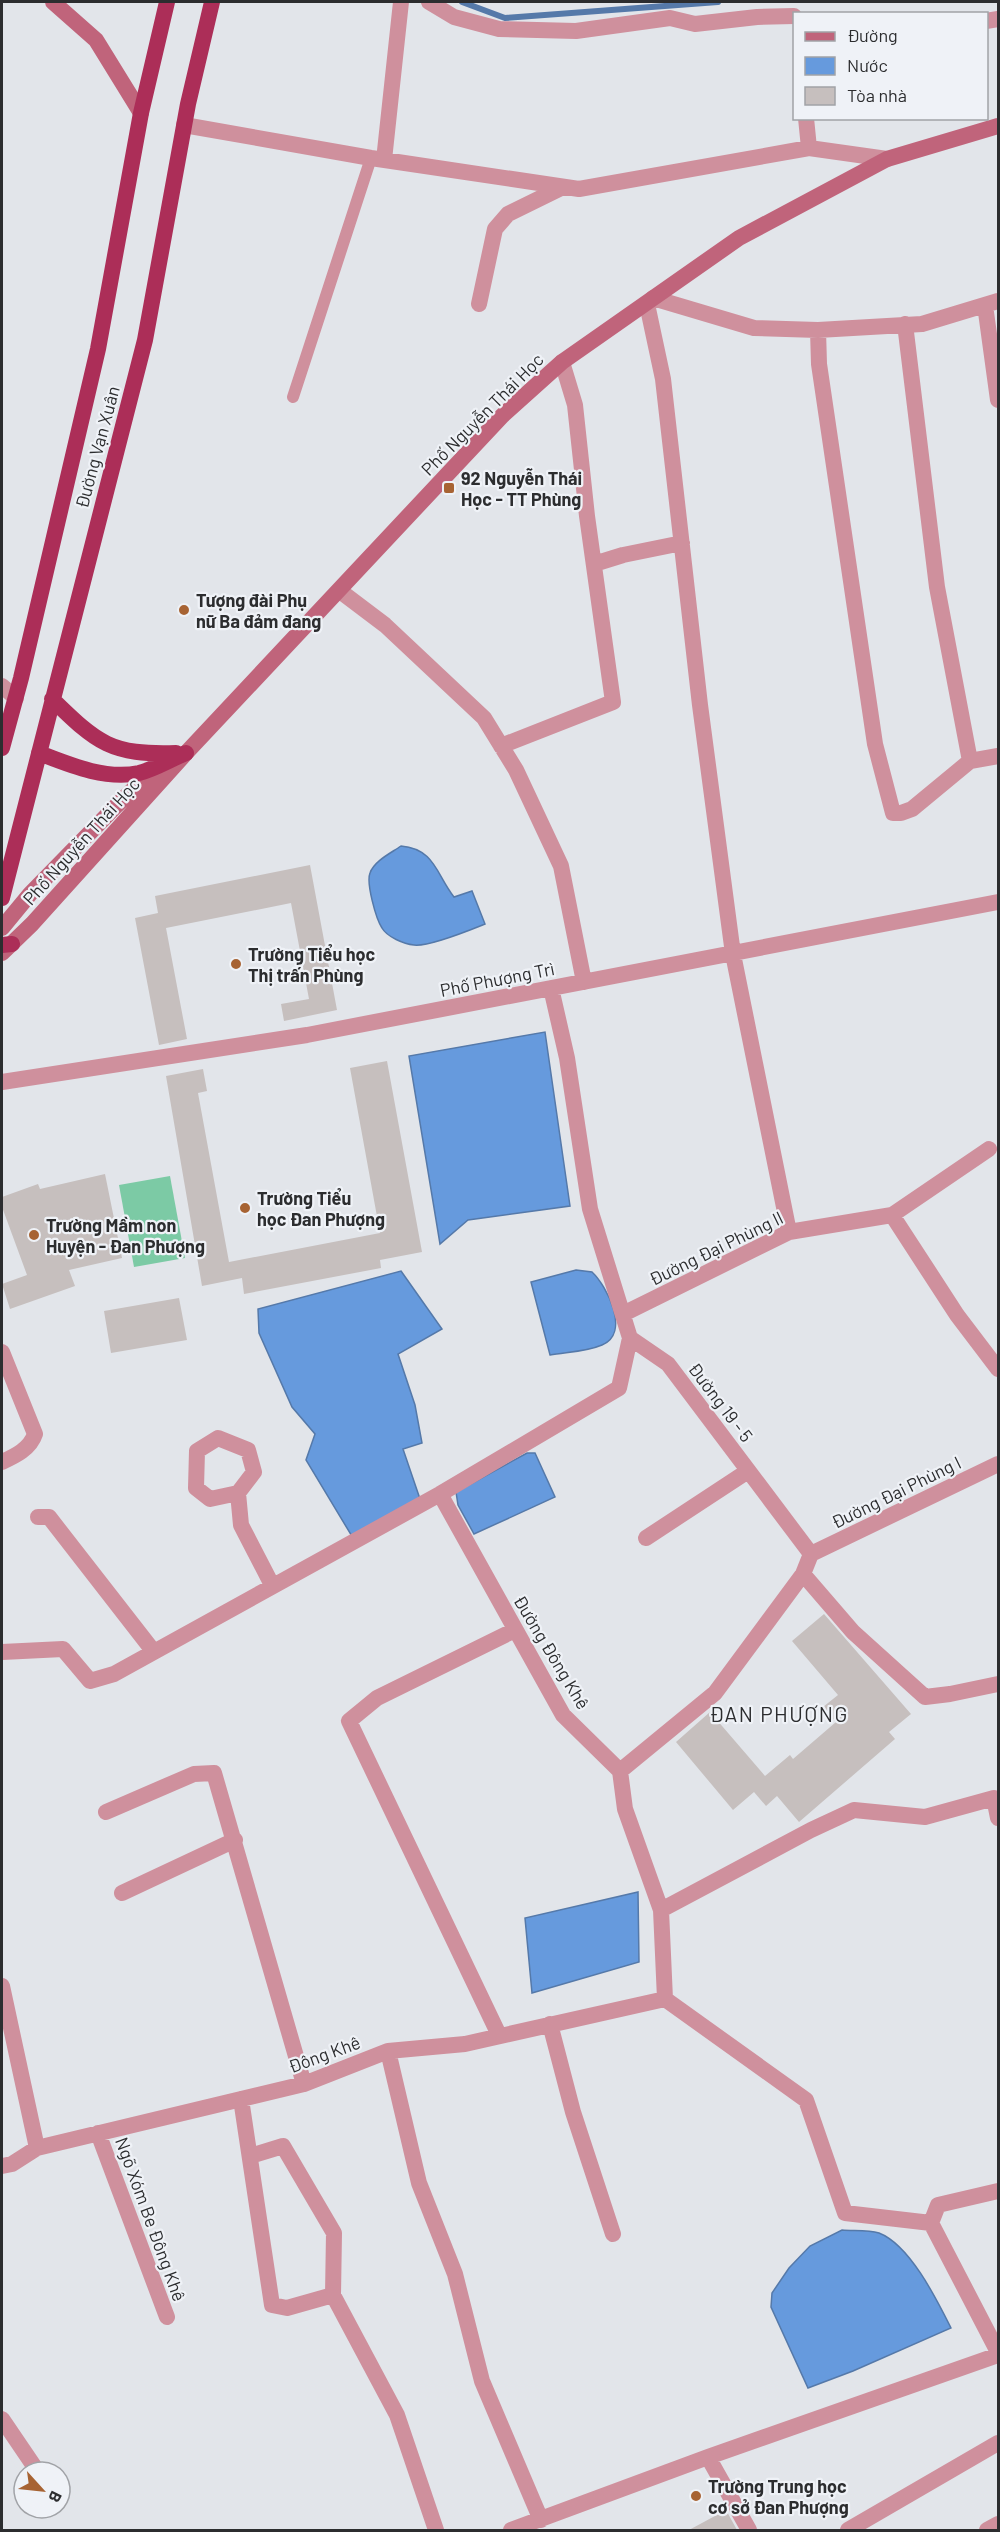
<svg xmlns="http://www.w3.org/2000/svg" width="1000" height="2532" viewBox="0 0 1000 2532" font-family="Barlow,sans-serif">
	<rect width="100%" height="100%" fill="#e2e5ea"/>
	<path fill="#7ccaa5" d="M170,1176L185,1258L134,1267L119,1185Z"/>
	<path fill="#669add" stroke="#5579a9" stroke-width="1.5" d="M401,846C435,849 436,874 454,897L472,891L485,924C470,930 429,947 414,945C404,944 387,937 382,928C376,919 366,883 370,873C374,861 391,853 401,846Z
		M545,1032L570,1206L468,1220L440,1244L409,1056Z
		M576,1270L592,1272C607,1286 631,1333 602,1345C586,1352 566,1352 550,1355L531,1282Z
		M401,1271L442,1329L398,1354L415,1405L422,1443L403,1449L420,1499L353,1538L306,1460L315,1434L292,1407L259,1333L258,1309Z
		M527,1453H535L555,1497L474,1534L458,1505L456,1492Z
		M638,1892L639,1962L532,1993L525,1918Z
		M842,2230C853,2231 868,2230 879,2233C910,2245 937,2300 951,2328L853,2371L808,2388L771,2307L772,2293L789,2268L810,2246Z"/>
	<g fill="none" stroke-linecap="round" stroke-linejoin="round">
		<path stroke="#5579a9" stroke-width="6" d="M462,2L505,18L718,2"/>
	</g>
	<path fill="#c6bfbe" d="M310,865L337,1010L284,1021L281,1004L309,999L291,903L166,928L187,1039L159,1045L135,918L158,913L155,896Z
		M387,1061L422,1252L380,1260L381,1268L244,1294L242,1278L202,1286L166,1076L203,1069L207,1091L198,1093L229,1262L380,1233L350,1068Z
		M105,1174L122,1258L69,1270L75,1286L10,1309L2,1284L27,1275L2,1207V1197L38,1184L40,1189Z
		M179,1298L187,1340L111,1353L104,1311Z
		M824,1614L911,1714L889,1732L895,1739L799,1822L777,1796L766,1806L754,1792L733,1810L676,1742L710,1712L765,1776L790,1755L793,1759L836,1722L823,1707L838,1695L792,1641Z
		M726,2510L737,2530H689Z"/>
	<g fill="none" stroke-linecap="round" stroke-linejoin="round">
		<path stroke="#cf909d" stroke-width="12" d="M293,397L371,158"/>
		<path stroke="#cf909d" stroke-width="16" d="M429,2L454,17L499,29L576,31L670,18L695,24L757,17L794,16
			M986,21L998,19
			M806,118L809,148
			M184,125L371,158L579,189L809,148L887,159
			M384,160L401,2
			M653,298L754,328L818,330L922,324L998,301
			M479,304L495,229L508,214L563,187
			M647,304L663,379L700,705L733,954L789,1232
			M985,305L998,400
			M905,324L937,587L970,761
			M818,330L819,364L875,744L893,813H901L912,809L970,761L998,756
			M594,564L623,555L682,543
			M340,591L385,625L484,718L516,770L561,866L584,982
			M2,686L16,698
			M501,746L613,702L587,516L575,405L562,362
			M551,988L567,1058L590,1209L630,1338L668,1364L811,1554
			M2,1082L307,1035L998,902
			M892,1215L957,1315L998,1369
			M623,1314L789,1232L892,1215L989,1149
			M2,1352L35,1434C30,1449 15,1456 2,1462
			M238,1493L210,1499L196,1488L197,1451L218,1438L248,1450L254,1472L238,1493L241,1525L272,1585
			M440,1494L563,1715L620,1771L625,1809L661,1910L665,1999
			M38,1517H49L154,1652
			M646,1538L748,1471
			M811,1554L998,1464
			M803,1574L853,1632L925,1697L950,1694L998,1684
			M2,1652L63,1649L90,1681L114,1674L440,1494L619,1388L630,1338
			M620,1771L715,1693L803,1574L811,1554
			M106,1812L194,1774L214,1773L304,2084
			M122,1893L235,1840
			M661,1910L811,1830L854,1810L925,1817L994,1798L998,1818
			M2,1986L37,2148
			M665,1999L806,2100L845,2213L931,2223
			M550,2024L573,2112L613,2234
			M499,2035L349,1721L377,1698L515,1630
			M388,2051L419,2183L455,2274L482,2381L541,2520
			M241,2099L272,2305L287,2308L333,2295
			M98,2133L167,2317
			M250,2156L283,2146L334,2233L333,2295L397,2415L436,2530
			M2,2166L12,2164L37,2148L304,2084L388,2051L465,2044L665,1999
			M931,2223L998,2352
			M931,2223L938,2205L998,2191
			M2,2419L38,2472
			M708,2457L749,2530
			M511,2530L708,2457L998,2355
			M848,2530L998,2443
			M987,2530L998,2524"/>
		<path stroke="#c0647b" stroke-width="16" d="M53,2L96,40L141,113
			M2,928L30,894L116,806L145,778L160,769
			M2,953L32,924L186,753L502,416L562,362L739,238L887,159L998,126"/>
		<path stroke="#ac2e58" stroke-width="16" d="M52,699C98,744 111,755 176,753
			M2,748L21,678L98,349L141,113L167,2
			M39,753C70,765 105,780 139,773C155,769 171,759 186,753
			M2,898L145,340L188,104L212,2
			M2,945L12,944"/>
	</g>
	<g fill="#a76333" stroke="#eff2f7" stroke-width="2">
		<rect x="443" y="482" width="12" height="12" rx="3"/>
		<circle cx="184" cy="610" r="6"/>
		<circle cx="236" cy="964" r="6"/>
		<circle cx="245" cy="1208" r="6"/>
		<circle cx="34" cy="1235" r="6"/>
		<circle cx="696" cy="2496" r="6"/>
	</g>
	<g text-anchor="middle" dominant-baseline="central" stroke-width="4.5" stroke-linejoin="round" paint-order="stroke">
		<g font-size="18" fill="#2c2d2f" stroke="#eff2f7">
			<text transform="translate(482 414) rotate(-45)">Phố Nguyễn Thái Học</text>
			<text transform="translate(97 447) rotate(-75)">Đường Vạn Xuân</text>
			<text transform="translate(81 841) rotate(-48)">Phố Nguyễn Thái Học</text>
			<text transform="translate(497 979) rotate(-11)">Phố Phượng Trì</text>
			<text transform="translate(716 1248) rotate(-26)">Đường Đại Phùng II</text>
			<text transform="translate(721 1402) rotate(53)">Đường 19 - 5</text>
			<text transform="translate(896 1492) rotate(-26)">Đường Đại Phùng I</text>
			<text transform="translate(552 1652) rotate(59)">Đường Đông Khê</text>
			<text transform="translate(324 2054) rotate(-20)">Đông Khê</text>
			<text transform="translate(151 2219) rotate(70)">Ngõ Xóm Be Đông Khê</text>
		</g>
		<g font-size="18" font-weight="bold" fill="#2c2d2f" stroke="#eff2f7" text-anchor="start">
			<text x="461" y="478">92 Nguyễn Thái<tspan x="461" dy="21">Học - TT Phùng</tspan></text>
			<text x="196" y="600">Tượng đài Phụ<tspan x="196" dy="21">nữ Ba đảm đang</tspan></text>
			<text x="248" y="954">Trường Tiểu học<tspan x="248" dy="21">Thị trấn Phùng</tspan></text>
			<text x="257" y="1198">Trường Tiểu<tspan x="257" dy="21">học Đan Phượng</tspan></text>
			<text x="46" y="1225">Trường Mầm non<tspan x="46" dy="21">Huyện - Đan Phượng</tspan></text>
			<text x="708" y="2486">Trường Trung học<tspan x="708" dy="21">cơ sở Đan Phượng</tspan></text>
		</g>
		<g font-size="21" letter-spacing="1.5" fill="#2c2d2f" stroke="#eff2f7">
			<text x="779" y="1713">ĐAN PHƯỢNG</text>
		</g>
	</g>
	<rect width="1000" height="2532" fill="none" stroke="#2c2d2f" stroke-width="6"/>
	<rect x="793" y="12" width="195" height="108" fill="#eff2f7" stroke="#a1a3a7" stroke-width="1.5"/>
	<rect x="805" y="32" width="30" height="9" fill="#c0647b" stroke="#a1a3a7" stroke-width="1.5"/>
	<text x="847" y="42" font-size="18" fill="#2c2d2f">Đường</text>
	<rect x="805" y="57" width="30" height="18" fill="#669add" stroke="#a1a3a7" stroke-width="1.5"/>
	<text x="847" y="72" font-size="18" fill="#2c2d2f">Nước</text>
	<rect x="805" y="87" width="30" height="18" fill="#c6bfbe" stroke="#a1a3a7" stroke-width="1.5"/>
	<text x="847" y="102" font-size="18" fill="#2c2d2f">Tòa nhà</text>
	<g transform="translate(42 2490) rotate(117)"><circle r="28" fill="#eff2f7" stroke="#a1a3a7" stroke-width="1.5"/>
	<path d="M0-4.5L10 22L0 15L-10 22Z" fill="#a76333"/>
	<text y="-9" font-size="16" font-weight="bold" text-anchor="middle" fill="#2c2d2f">B</text>
	</g>
</svg>
